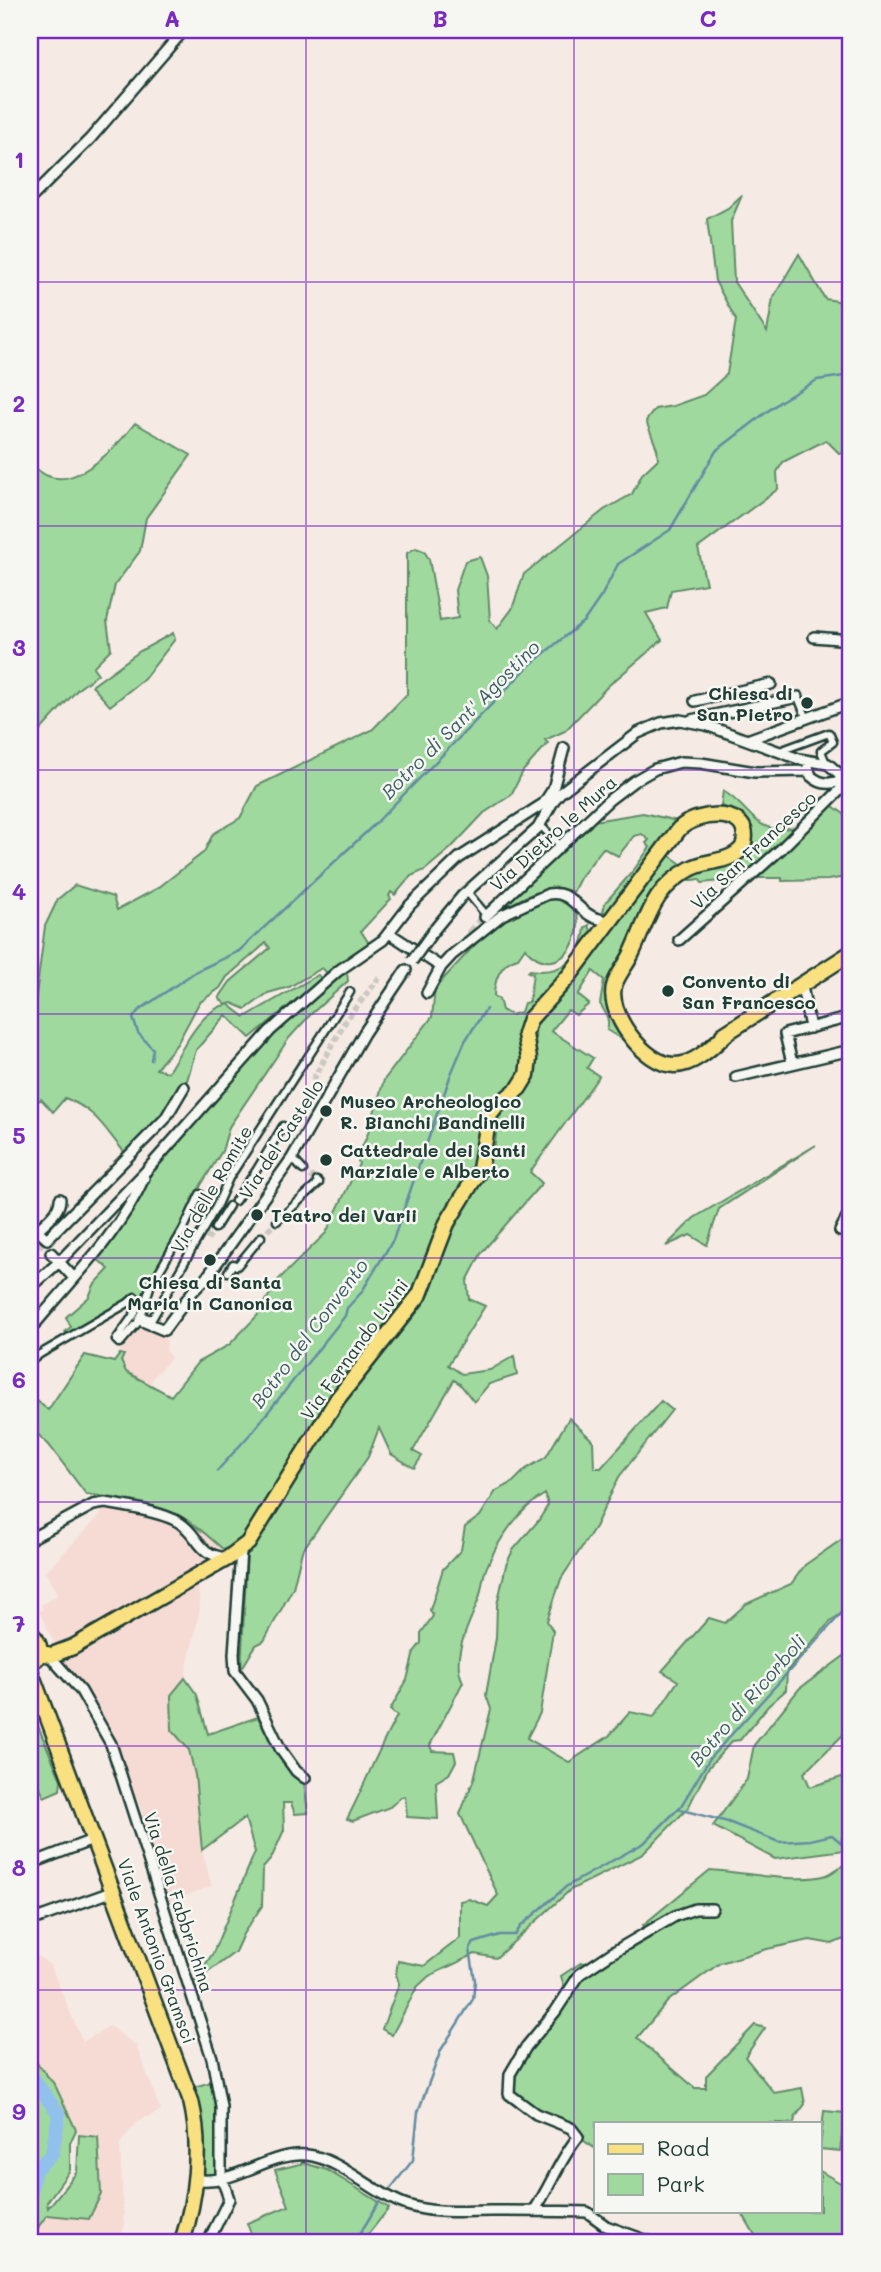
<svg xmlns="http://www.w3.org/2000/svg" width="881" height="2272" viewBox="0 0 881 2272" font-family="Mali,sans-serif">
	<rect width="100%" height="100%" fill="#f6eae4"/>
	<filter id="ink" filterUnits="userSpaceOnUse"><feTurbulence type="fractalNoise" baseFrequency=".0143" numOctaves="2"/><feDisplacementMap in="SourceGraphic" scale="14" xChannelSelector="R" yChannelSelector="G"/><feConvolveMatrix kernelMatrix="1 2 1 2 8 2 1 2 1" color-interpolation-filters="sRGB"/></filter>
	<g filter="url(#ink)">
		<path fill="#f5dbd4" d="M140,1322L165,1331L163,1338L167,1340L166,1350L171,1358L154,1376L150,1385L126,1372L121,1361L124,1355L119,1353L124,1342Z
			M104,1497L171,1512L190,1522L222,1549L238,1546L247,1554L198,1582L200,1609L185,1678L171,1695L172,1730L189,1750L195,1775L202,1850L212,1886L167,1902L143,1829L140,1817L143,1814L139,1802L134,1797L118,1747L104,1719L62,1659L39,1611L43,1609L41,1605L59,1594L45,1572L100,1516Z
			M30,1950L50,1965L83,2042L109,2026L136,2045L161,2111L139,2120L120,2143L124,2227L119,2242H33L39,2226L47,2215L89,2219L98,2137L79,2135L70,2120L62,2097L55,2085L30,2055Z"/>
		<path fill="#a0d99e" stroke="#608b69" stroke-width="2" fill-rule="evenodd" d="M742,195L731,221L734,282L767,332L773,298L799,254L825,299L844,302L851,298V454L839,453L826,440L783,462L777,472L778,489L698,548L706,584L671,590L667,608L646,613L662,640L608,686L565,731L545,740L548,743L523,771L511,795L484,813L451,848L425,870L411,876L395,895L391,892L389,896L391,899L361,931L370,945L328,974L322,968L289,987L268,993L246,1009L232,1003L228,1004L245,1017L318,975L322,980L311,989H309L250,1038L226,1015L196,1050L186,1084L162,1118L126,1154C105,1130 98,1111 65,1098L53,1112L41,1099L30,1107V1014L34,1011L45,926L58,899L75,885L113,897L117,910L158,888L204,852L213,834L240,818L257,786L372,730L407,694V553L416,548L424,551L429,559L440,621L458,618L455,590L465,561L480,557L487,576L490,620L497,629L512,609L524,574L604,510L632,494L642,474L658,459L657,449L646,421L655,409L673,406L704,395L727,374L736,320L715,281L707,219L728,208ZM266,943L270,948L230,982L219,998L226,1005C201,1009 181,1052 168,1072L156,1069L177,1044L199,1003L220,988L227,977Z
			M135,423L191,455L146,518L140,551L115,585L107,621L111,649L93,667L98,674L78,689L30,742V540L32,534L30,528V464C36,468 42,474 48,476C78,489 119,444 135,423Z
			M173,633L175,639L144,679L110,706L92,686L140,651Z
			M723,791C754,809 752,836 796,827L739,879L702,883L699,879L681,882L691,874L749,850C756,826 744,812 721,806Z
			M830,804L851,819V827L843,836L851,846V855L844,864L851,876L828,880L782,881V878H753Z
			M643,813L677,821L641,873L607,913L603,912L605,903L633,871L650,847L646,843L649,840L642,834L634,836L618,856L603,848L580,878L573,892C545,881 511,902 490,920L488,917L558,854L560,855L579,831L582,834L591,826L588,822Z
			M667,854L683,865C669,877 653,889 645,905C637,921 633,940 624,956C617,970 606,979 606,996L633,1046L607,1030C611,1021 605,1011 600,1004L604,980L593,971L578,995L589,1004L576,1015L568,1010L551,1031L593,1058L587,1068L599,1076L530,1172L542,1183L482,1252L467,1281L469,1299L485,1306L448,1365L462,1374L490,1370L514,1356L517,1375L489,1384L474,1402L460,1384L454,1380L413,1451L422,1456L414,1468L391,1454L379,1428L368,1457L302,1551L293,1588L264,1641L256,1645L241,1670L247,1554L346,1398L379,1354L415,1315L427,1298L452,1232L488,1169L495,1144L498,1114L533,1077L536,1057L535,1026L622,919Z
			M548,896C606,894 569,997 525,948L518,958C500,962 494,981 494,997L499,999L502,1010L511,1015L521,1012L524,1003L529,1002L533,974L528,972L530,970C561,975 582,959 585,928L589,925L591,931C582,967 542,988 523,1018C512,1035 525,1053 521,1070C515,1090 490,1095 483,1114C476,1130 482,1150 475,1166C466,1184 452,1198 443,1216C430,1244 424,1277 404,1303C390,1321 371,1336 358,1354C325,1398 302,1450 269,1493L261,1509L238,1546L223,1549C210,1538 198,1526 183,1518C155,1502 118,1499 86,1494L49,1445L30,1427V1395L48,1410L85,1355L114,1362L120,1354L124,1355L121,1361L126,1372L171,1396L198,1362L229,1345L257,1316L278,1280L326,1233L359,1164L357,1158L367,1136L384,1080L432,1017L435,988L492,926L502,919Z
			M347,973L348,981L311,1014L289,1038L229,1127L222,1151L201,1185L175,1240L142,1300L134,1294L126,1301L67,1335L65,1331L71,1327L66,1317L89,1297L94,1285L109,1269L96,1258L138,1197L158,1162L258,1048L320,992L339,976Z
			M816,1145L719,1209L707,1245L690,1235L666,1246L694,1218Z
			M661,1401L672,1410L619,1477L595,1527L561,1579L547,1621L553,1631L540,1713L527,1738L569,1762L609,1736L630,1712L654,1717L678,1681L662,1671L709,1618L725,1623L746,1604L791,1584L805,1565L851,1533V1606L830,1622L787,1671L786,1690L768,1706L740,1740L732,1741L708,1768L688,1808L643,1854L570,1890L496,1958L475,1954L429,1976L417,1987L392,2035L382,2029L399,1984L396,1974L398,1961L424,1966L460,1938V1901L469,1899L488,1906L498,1895L460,1814L474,1779L491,1709L486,1695L496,1638L497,1605L506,1565L513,1550L539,1520L548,1505L545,1494C519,1509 497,1541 486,1569C482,1579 482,1591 478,1601C469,1625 450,1657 463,1682L430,1745L432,1751L454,1752L456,1761L449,1774L436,1782L438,1819L407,1817L405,1796L401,1797L390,1807L353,1821L347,1819C365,1785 378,1749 397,1716L390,1710L407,1680L414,1652L421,1643V1633L433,1616L430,1610L443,1569L461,1550L465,1527L480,1516L496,1491L512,1483L526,1469L546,1457L569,1418L593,1441L594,1468H601Z
			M851,1651V1727L804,1773L810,1787L851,1774V1833L842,1838L845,1850L775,1859L713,1826L747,1779L754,1745L799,1689Z
			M185,1678L197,1695L208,1734L258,1717C271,1741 281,1768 304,1782L308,1813L295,1814L291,1803H283L284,1830L271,1859L263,1868L262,1906L243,1934L235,1952L207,1973L199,1985L195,1980L213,1953L255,1852L245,1818L202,1850L195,1775L189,1750L172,1730L171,1695Z
			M35,1719L61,1780L60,1790L44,1797L35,1774L30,1776V1723Z
			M851,1863V1936L832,1944L810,1940L767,1949L720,1963L668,2001L637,2038L695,2088H706V2076L755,2025L765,2028L745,2057L774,2093L802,2088L805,2104L795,2118L794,2123H596V2149L513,2093C516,2067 530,2029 549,2010C554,2005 562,2002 568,1999L561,1976L582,1962L597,1968L652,1937L643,1925L710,1870C741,1872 799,1884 827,1875C837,1871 837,1866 851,1863Z
			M30,2055L55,2085L76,2130L70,2143V2170L47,2202L48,2208L77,2172L79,2135L98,2137L101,2194L89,2219L47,2215L39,2226L33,2242H30Z
			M211,2082L215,2105V2177H201L202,2122L194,2087Z
			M824,2111L845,2113L840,2151L820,2149Z
			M304,2163L327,2170L389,2208L362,2242H254L247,2223L289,2206L275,2170Z
			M820,2171L842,2184L851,2180V2242H759L741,2211H820Z"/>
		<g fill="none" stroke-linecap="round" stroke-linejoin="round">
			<path stroke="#648ca2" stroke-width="2.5" d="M151,1060L153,1049L138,1033L133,1018L138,1011L195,972L239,951L375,824L531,664L584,621L602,595L618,564L670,530L716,451L781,401L817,380L851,375
				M217,1471L252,1432L345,1316L347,1308L361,1293L393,1240L451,1074L465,1041L486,1009
				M678,1809L728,1822L779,1842L810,1840L832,1835L851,1851
				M391,2188L413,2160L418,2112L441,2050L473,1999L475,1981L470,1949L474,1943L500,1935H515L521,1926L567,1886L644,1843L681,1806L710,1758L851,1603
				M355,2242L379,2202"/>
			<path stroke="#92c0ec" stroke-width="14" d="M30,2075L59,2114L52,2154L35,2170L30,2193"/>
			<path stroke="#cbc7c1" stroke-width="6" stroke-dasharray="6 3" stroke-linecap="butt" d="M313,1080L346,1020L379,978
				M303,1170L317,1181
				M261,1237L277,1221
				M207,1240L215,1228"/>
			<path stroke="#cbc7c1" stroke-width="9" stroke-dasharray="9 4.5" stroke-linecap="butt" d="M469,934L485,917
				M38,1239L51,1253"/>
			<g stroke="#1f3d34" stroke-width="11">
				<path id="pedestrian" d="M798,697L807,719
					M780,751L829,733L833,742L821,751L826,763
					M540,825L561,846
					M467,892L487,916
					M306,1060L350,992
					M292,1158L303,1170
					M235,1201L256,1171L283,1126
					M277,1221L319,1183L317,1181
					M215,1228L229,1206
					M228,1272L233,1264L237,1266L261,1237
					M141,1316L152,1319L216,1207L229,1178L303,1063
					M30,1362L40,1354L128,1303L135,1297L138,1300L135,1313L116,1340L119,1343L121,1342L140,1320L150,1287L183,1230L200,1194"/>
			</g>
			<g stroke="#1f3d34" stroke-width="14">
				<path id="minor" d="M30,199L90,139L184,30
					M814,637L851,640
					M695,701L771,684
					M691,720L798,697
					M747,740L851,702
					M808,767L811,776C821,785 832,785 843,779
					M544,803L553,789L564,748
					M485,917L609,800L634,781L655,769L681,762L701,763L755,772L809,771
					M434,930L462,896L538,828L554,800L560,793L638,733L661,723L680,720L706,725L799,759L828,764L851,784
					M389,933L441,967L452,955L502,915L548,894C570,890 576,909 593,917C598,919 604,920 610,922
					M679,940L781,849L848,782
					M802,986L810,1028
					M427,993L441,967
					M792,1063L785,1034L851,1017
					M736,1077L851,1050
					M37,1230L47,1239L165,1119L184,1087
					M840,1231L851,1210
					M35,1232C44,1223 60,1213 60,1199
					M51,1253L73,1277
					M30,1288L59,1262L146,1171L270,1031L338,971L383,940L410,905L459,858L543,804L554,800
					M140,1320L164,1330L193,1291L207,1277L292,1158L364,1033L406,970
					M30,1330C69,1282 118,1236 144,1178
					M30,1482L32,1480
					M30,1539L93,1505L105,1503C124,1506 164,1512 180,1523C201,1537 196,1554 226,1558
					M241,1550L234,1654L235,1671L257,1700L281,1750L296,1771L305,1778
					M49,1655L81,1691L111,1744L212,2058L221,2106V2175L229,2199L208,2242
					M30,1717L45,1706
					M30,1864L95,1839
					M30,1921L114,1891
					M194,2179C235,2187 268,2151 307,2155C339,2158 375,2195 407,2205C434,2214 462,2211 491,2211C523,2211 555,2211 587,2212L606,2226L651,2242
					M534,2211C550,2187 560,2159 578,2137L571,2128L536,2114L509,2094L510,2074L526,2047L555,2012L580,1974L610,1954L675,1916L695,1909H712"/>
			</g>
			<g stroke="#1f3d34" stroke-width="19">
				<path id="primary" d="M723,1035L851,953
					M30,1633C38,1639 43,1650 36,1659
					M40,1653L52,1655L73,1647L228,1558L248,1543L338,1398L420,1294L447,1223L480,1169L489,1116L497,1106L519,1088L527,1075L529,1059L525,1034L530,1019L569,976L679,829C698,810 756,807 743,847C730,864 707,859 690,869C651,890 648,920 631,955C626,965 619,973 615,983C604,1011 645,1066 675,1065C695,1065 714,1045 728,1032
					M30,1670L191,2101C202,2147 196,2198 182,2242"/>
			</g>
			<use href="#pedestrian" stroke="#f6f6f2" stroke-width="6"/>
			<use href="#minor" stroke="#f6f6f2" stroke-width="9"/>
			<use href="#primary" stroke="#f9e181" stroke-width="14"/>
			<g stroke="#1f3d34" stroke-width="14" stroke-linecap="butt">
				<path id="minor-bridge" d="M412,961L434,930"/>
			</g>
			<use href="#minor-bridge" stroke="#f6f6f2" stroke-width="9"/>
		</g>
	</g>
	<path fill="none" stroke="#7b2cbf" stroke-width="2" stroke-opacity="0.55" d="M306,30V2242M574,30V2242M30,282H851M30,526H851M30,770H851M30,1014H851M30,1258H851M30,1502H851M30,1746H851M30,1990H851"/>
	<g fill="#1f3d34" stroke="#f6f6f2" stroke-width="2.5">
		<circle cx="807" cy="703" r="7"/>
		<circle cx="668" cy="991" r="7"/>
		<circle cx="326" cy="1111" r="7"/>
		<circle cx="326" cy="1160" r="7"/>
		<circle cx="257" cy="1215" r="7"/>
		<circle cx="210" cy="1260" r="7"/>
	</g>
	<g text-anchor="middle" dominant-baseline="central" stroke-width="5" stroke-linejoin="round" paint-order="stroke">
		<g font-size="18" font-weight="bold" fill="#1f3d34" stroke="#f6f6f2" text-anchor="start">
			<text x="793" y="693" text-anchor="end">Chiesa di<tspan x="793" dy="21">San Pietro</tspan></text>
			<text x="682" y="981">Convento di<tspan x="682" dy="21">San Francesco</tspan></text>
			<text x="340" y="1101">Museo Archeologico<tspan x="340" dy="21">R. Bianchi Bandinelli</tspan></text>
			<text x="340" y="1150">Cattedrale dei Santi<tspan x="340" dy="21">Marziale e Alberto</tspan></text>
			<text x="271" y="1215">Teatro dei Varii</text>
			<text x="210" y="1282" text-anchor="middle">Chiesa di Santa<tspan x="210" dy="21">Maria in Canonica</tspan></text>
		</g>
		<g font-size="18" fill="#1f3d34" stroke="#f6f6f2">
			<text transform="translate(553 833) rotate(-42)">Via Dietro le Mura</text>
			<text transform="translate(753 850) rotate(-43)">Via San Francesco</text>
			<text transform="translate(281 1139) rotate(-57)">Via del Castello</text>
			<text transform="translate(211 1189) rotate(-60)">Via delle Romite</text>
			<text transform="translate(354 1349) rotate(-54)">Via Fernando Livini</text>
			<text transform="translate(179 1902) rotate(72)">Via della Fabbrichina</text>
			<text transform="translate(157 1951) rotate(70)">Viale Antonio Gramsci</text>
		</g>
		<g font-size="19" font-style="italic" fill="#3c5e62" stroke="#f6f6f2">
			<text transform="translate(460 719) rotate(-45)">Botro di Sant' Agostino</text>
			<text transform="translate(309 1333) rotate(-53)">Botro del Convento</text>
			<text transform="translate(747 1700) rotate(-49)">Botro di Ricorboli</text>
		</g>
	</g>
	<rect width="881" height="2272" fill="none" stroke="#f6f6f2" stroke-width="77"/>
	<rect x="594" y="2122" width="228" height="91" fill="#f6f6f2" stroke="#a0aca6" stroke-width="2"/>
	<rect x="608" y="2144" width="35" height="10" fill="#f9e181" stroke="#a0aca6" stroke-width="2"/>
	<text x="657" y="2156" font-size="21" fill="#1f3d34">Road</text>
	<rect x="608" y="2174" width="35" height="21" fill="#a0d99e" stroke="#a0aca6" stroke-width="2"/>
	<text x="657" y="2192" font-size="21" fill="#1f3d34">Park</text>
	<rect x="38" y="38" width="804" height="2196" fill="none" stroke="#7b2cbf" stroke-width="2.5"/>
	<g font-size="23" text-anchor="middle" font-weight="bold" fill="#7b2cbf">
		<text x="172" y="27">A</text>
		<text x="440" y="27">B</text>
		<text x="708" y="27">C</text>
		<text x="19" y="168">1</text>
		<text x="19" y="412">2</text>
		<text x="19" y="656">3</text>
		<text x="19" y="900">4</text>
		<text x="19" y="1144">5</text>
		<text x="19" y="1388">6</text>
		<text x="19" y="1632">7</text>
		<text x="19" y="1876">8</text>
		<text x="19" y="2120">9</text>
	</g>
</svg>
